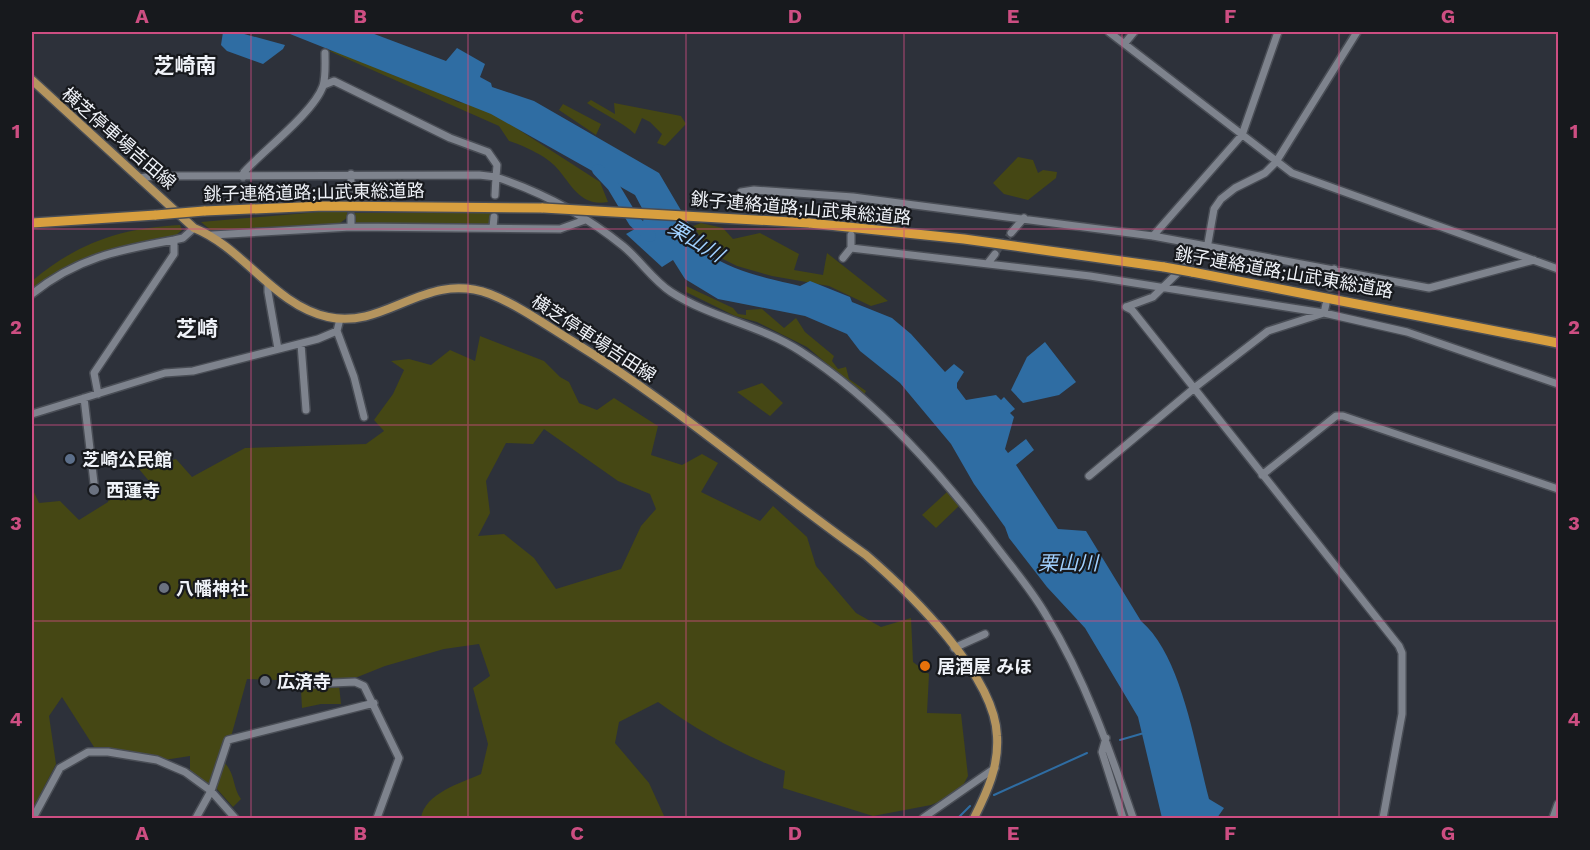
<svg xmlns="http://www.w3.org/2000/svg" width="1590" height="850" viewBox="0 0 1590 850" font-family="'Work Sans','Noto Sans JP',sans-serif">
	<rect width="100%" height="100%" fill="#2d313a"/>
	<path fill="#454714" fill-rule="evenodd" d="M327,50L346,54L393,75L428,87L458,102L476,105L502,119L600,182L608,202C578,207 571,182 554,165C544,155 522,145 509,141L499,126Z
		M591,100L615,114L614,103L681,116L686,124L665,146L657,143L662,134L650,122L642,118L635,134C619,120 603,114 587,103Z
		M563,104L601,124L596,135L559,110Z
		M1018,157L1033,160L1038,173L1043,170L1057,172L1056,178L1028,200L1004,194L993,183Z
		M319,212H347L348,217L336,226L213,232L201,222Z
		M353,213H492L491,221L487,226L360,225L354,222Z
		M701,223L723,228L733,239L760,233L799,254L794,270L823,275L827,253L888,301L871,306L829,286L772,276L737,266L711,253L693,226Z
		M180,225L182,230L176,235C117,246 81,253 32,289V281C77,243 121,228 180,225Z
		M686,286L733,308L738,314L746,315V310L762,309L784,328L796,318L805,332L834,356L832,361L838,369L846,367L849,379L866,391L864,395L807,347L757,322L735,316L686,292Z
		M480,336L544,361L560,377L569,382L579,403L597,410L614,398L658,426L651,455L682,465L702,454L718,463L701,492L760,521L773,506L807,537L816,566L856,613L881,627L911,618L913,662L929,674L927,713L961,714L968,776L959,793L931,805L873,816L783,788L785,771C738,753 698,731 658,702L619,722L615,743L649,783L665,818H421C425,793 461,783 481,774L488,744L473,688L490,676L479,644L444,649L385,666L345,682L247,679L224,762C236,775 232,786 241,799L233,807L217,789L190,771V756L164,760L94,747L62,697L49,716L56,764L32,810V488L39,503L60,501L79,520L108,502L113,481L128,480L142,499H154L158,492L139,469L176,459L192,477L245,448L366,444L384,431L374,420L393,394L404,370L391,361L409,359L431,365L450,350L475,361ZM544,429L618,481L650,494L656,509L641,526L621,569L556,589L534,558L504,534L478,536L490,513L486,481L506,443L533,444Z
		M762,383L783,403L770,416L737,392Z
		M947,492L960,505L936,528L922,515Z
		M339,685L341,704H321L302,708L301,690Z"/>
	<path fill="#2f6da3" d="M223,32H237L285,45L283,49L263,64L227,51L221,45Z
		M285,32H369L446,61L457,48L485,64L480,77L491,83L492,87L534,101L659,173L692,229C699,267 769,278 800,286L810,281L850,297L852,302L892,318L911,334L945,372L954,364L964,372L957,383V388L966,400L996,395L1001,400L1004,397L1015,409L1010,413L1014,417L1005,449L1008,453L1026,439L1034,450L1016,465L1058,529L1086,531L1141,621C1182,656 1195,747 1209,799L1224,808L1217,818H1162L1138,717L1085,628L1047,587L1009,538L1005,527L974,484L951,444L900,383L860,351L847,334L805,316L718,299L685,279L673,260L662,267L626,234L642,225L645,214L635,195L491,114Z
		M1045,342L1076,382L1059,395L1023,403L1011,390L1027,357Z"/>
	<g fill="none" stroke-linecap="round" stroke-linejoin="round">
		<path stroke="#2f6da3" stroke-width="2" d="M1120,740L1144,733
			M994,795L1087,753
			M958,818L970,806"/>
		<path stroke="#2f6da3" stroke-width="12" d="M598,170L613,186L634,221L650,236"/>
		<path stroke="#4a4e56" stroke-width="7" stroke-dasharray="7 3.5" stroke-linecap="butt" d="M351,186V217
			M995,254L1011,233"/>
		<g stroke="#494d55" stroke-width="10">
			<path id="minor" d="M1109,32L1292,173L1558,269
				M1125,43L1134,32
				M324,85L334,81L450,138L488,152L497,165L496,177C541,192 586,216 623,246C640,260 653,280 671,292C711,318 760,325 800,351C878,401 943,476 999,550C1015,571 1033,592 1046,615C1085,679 1109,748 1133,818
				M243,177L244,172C264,150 314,112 323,86C326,76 325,63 325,53
				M139,178L154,176L479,175L496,177L495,195
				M351,186V174
				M741,192L754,190L853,197L1153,236L1429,288L1534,260
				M852,217L853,197
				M351,227V217
				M493,227L494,217
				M1011,233L1024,218
				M212,235L351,227L560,229L585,220
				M1153,236L1242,135L1278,32
				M851,248L1090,276L1324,313L1407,332L1558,384
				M843,258L851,248V235
				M988,263L995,254
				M268,283V292L278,349
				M1330,287L1334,269
				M32,294C77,258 118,250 174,240L183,238L194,228
				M1126,307L1132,310L1399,646L1402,653V714L1383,818
				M1126,307L1153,297L1208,243L1214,209L1221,199L1235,188L1265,173L1276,162L1357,32
				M337,331L354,377L364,417
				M301,344L306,410
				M98,394L94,373L174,254V240
				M84,398L94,483
				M32,414L165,373L193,371L318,339L337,331L340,319
				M1262,475L1336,416H1343L1558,489
				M1089,476L1198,385L1268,331L1324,313L1326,304
				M954,648L985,634
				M309,684L355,682L364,686L399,758L377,818
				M1106,738L1102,752L1123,818
				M33,818L60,768L88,752H108L157,760L185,772L211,791L235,818
				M196,818L211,791L228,740L374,703
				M923,818L995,768
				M1553,818L1558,804"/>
		</g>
		<g stroke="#494d55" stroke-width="11">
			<path id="major" d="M32,80L194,228C244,248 274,305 328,317C386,330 425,270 490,294C518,305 546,325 572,341C676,405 767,485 866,555C910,593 995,675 997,736C999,767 987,792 974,818"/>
		</g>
		<g stroke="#494d55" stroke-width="12">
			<path id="highway" d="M204,211L324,206L543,208
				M32,223L156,215
				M809,223L964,239L1164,267
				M1192,272L1558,343"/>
		</g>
		<use href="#minor" stroke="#7e838d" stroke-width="7"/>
		<use href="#major" stroke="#b4945e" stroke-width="8"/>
		<use href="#highway" stroke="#d89f3f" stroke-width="9"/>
		<g stroke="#494d55" stroke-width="12" stroke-linecap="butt">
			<path id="highway-bridge" d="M543,208L809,223
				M156,215L204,211
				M1164,267L1192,272"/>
		</g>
		<use href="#highway-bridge" stroke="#d89f3f" stroke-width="9"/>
	</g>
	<path fill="none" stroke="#cd4e82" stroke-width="1.5" stroke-opacity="0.55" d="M251,32V818M468,32V818M686,32V818M904,32V818M1122,32V818M1339,32V818M32,229H1558M32,425H1558M32,621H1558"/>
	<circle fill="#5c6f8a" stroke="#17191d" stroke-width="2" cx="70" cy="459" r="6"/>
	<g fill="#6b7280" stroke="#17191d" stroke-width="2">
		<circle cx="94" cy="490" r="6"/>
		<circle cx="164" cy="588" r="6"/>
		<circle cx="265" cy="681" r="6"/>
	</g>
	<circle fill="#e8710a" stroke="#17191d" stroke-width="2" cx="925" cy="666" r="6"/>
	<g text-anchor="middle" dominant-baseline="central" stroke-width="4.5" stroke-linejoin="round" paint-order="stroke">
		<g font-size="18" fill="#eff2f8" stroke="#17191d">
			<text transform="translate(119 138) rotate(41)">横芝停車場吉田線</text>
			<text transform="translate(314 192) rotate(-1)">銚子連絡道路;山武東総道路</text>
			<text transform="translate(801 208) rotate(5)">銚子連絡道路;山武東総道路</text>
			<text transform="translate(1284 272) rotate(10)">銚子連絡道路;山武東総道路</text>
			<text transform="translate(594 338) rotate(33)">横芝停車場吉田線</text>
		</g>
		<g font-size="18" font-weight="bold" fill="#eff2f8" stroke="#17191d" text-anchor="start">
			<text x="82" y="459">芝崎公民館</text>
			<text x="106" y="490">西蓮寺</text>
			<text x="176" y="588">八幡神社</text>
			<text x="937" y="666">居酒屋 みほ</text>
			<text x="277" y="681">広済寺</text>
		</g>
		<g font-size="20" font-style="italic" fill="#a1d1ff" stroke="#17191d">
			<text transform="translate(696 241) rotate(31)">栗山川</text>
			<text x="1068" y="563">栗山川</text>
		</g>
		<g font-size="21" font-weight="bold" fill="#eff2f8" stroke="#17191d">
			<text x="185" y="65">芝崎南</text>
			<text x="197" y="328">芝崎</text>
		</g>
	</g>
	<rect width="1590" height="850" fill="none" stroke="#17191d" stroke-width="66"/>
	<rect x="33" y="33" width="1524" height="784" fill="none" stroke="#cd4e82" stroke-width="2"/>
	<g font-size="20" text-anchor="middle" font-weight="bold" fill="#cd4e82">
		<text x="142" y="23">A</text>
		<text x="360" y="23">B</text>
		<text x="577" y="23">C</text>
		<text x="795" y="23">D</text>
		<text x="1013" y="23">E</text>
		<text x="1230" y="23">F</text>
		<text x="1448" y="23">G</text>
		<text x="16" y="138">1</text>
		<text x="1574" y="138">1</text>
		<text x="16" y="334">2</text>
		<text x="1574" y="334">2</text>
		<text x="16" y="530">3</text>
		<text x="1574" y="530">3</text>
		<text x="16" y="726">4</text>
		<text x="1574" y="726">4</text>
		<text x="142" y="840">A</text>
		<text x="360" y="840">B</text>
		<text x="577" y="840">C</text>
		<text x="795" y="840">D</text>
		<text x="1013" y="840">E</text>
		<text x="1230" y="840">F</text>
		<text x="1448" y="840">G</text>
	</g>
</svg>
